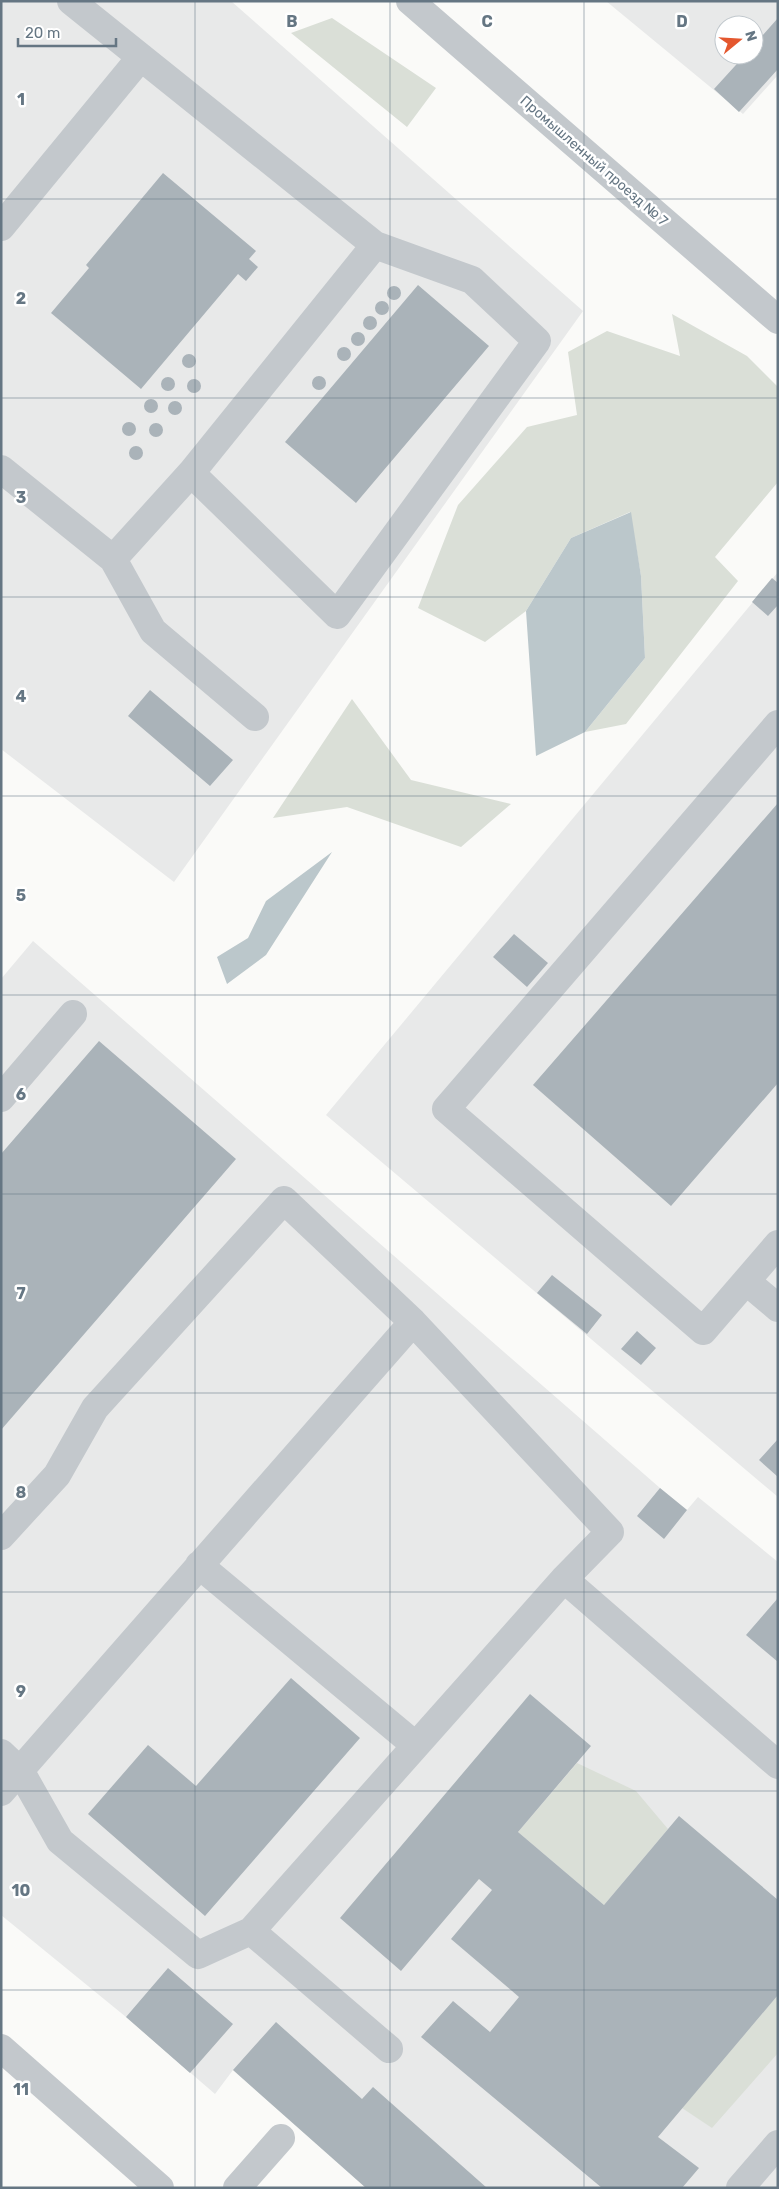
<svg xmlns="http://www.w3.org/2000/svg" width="779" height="2189" viewBox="0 0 779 2189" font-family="Rubik,sans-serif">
	<rect width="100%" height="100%" fill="#fafaf8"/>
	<path fill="#e8e9e9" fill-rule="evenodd" d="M1,1H231L583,311L174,882L1,749Z
		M606,1H778V75L743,114ZM724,25H754V55H724Z
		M778,572V1497L326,1115Z
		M33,941L660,1488L687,1510L698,1497L778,1562V2188H366L233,2070L215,2094L126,2017L1,1915V979Z"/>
	<path fill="#dadfd7" d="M332,18L436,88L407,127L291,33Z
		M672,314L747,356L778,387V482L715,557L738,581L626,724L585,732L645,658L641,576L630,512L571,538L526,611L485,642L418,608L458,505L527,427L577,415L568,352L607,331L680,356Z
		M352,699L411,780L511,804L461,847L347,807L273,818Z
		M577,1763L636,1791L668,1829L604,1905L518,1832Z
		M778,1995V2053L712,2128L682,2108Z"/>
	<path fill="#bbc7cb" d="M631,512L641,576L645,658L585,732L536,756L526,611L571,538Z
		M332,852L266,955L227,984L217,957L248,938L266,901Z"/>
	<path fill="#aab3b9" d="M778,18V69L739,112L714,89L745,55H754V45Z
		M163,173L256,251L249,259L258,267L246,281L238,274L141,389L51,313L89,268L86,265Z
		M418,285L489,346L356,503L285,442Z
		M387 293a7 7 0 1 1 14 0a7 7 0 1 1-14 0Z
		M375 308a7 7 0 1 1 14 0a7 7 0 1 1-14 0Z
		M363 323a7 7 0 1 1 14 0a7 7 0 1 1-14 0Z
		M351 339a7 7 0 1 1 14 0a7 7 0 1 1-14 0Z
		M337 354a7 7 0 1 1 14 0a7 7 0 1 1-14 0Z
		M182 361a7 7 0 1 1 14 0a7 7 0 1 1-14 0Z
		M312 383a7 7 0 1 1 14 0a7 7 0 1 1-14 0Z
		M161 384a7 7 0 1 1 14 0a7 7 0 1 1-14 0Z
		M187 386a7 7 0 1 1 14 0a7 7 0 1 1-14 0Z
		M144 406a7 7 0 1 1 14 0a7 7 0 1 1-14 0Z
		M168 408a7 7 0 1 1 14 0a7 7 0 1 1-14 0Z
		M122 429a7 7 0 1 1 14 0a7 7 0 1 1-14 0Z
		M149 430a7 7 0 1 1 14 0a7 7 0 1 1-14 0Z
		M129 453a7 7 0 1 1 14 0a7 7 0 1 1-14 0Z
		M772,578L778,583V605L768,616L752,602Z
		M150,690L233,760L210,786L128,716Z
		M778,803V1083L671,1206L533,1085Z
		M514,934L548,963L527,987L493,957Z
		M99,1041L236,1159L1,1430V1154Z
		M552,1275L602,1315L587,1334L537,1293Z
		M637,1331L656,1348L641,1365L621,1349Z
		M778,1439V1477L759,1460Z
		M660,1488L687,1510L664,1539L637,1516Z
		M778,1598V1662L746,1635Z
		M291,1678L360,1738L205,1916L88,1814L148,1745L196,1786Z
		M530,1694L591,1746L518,1832L604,1905L679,1816L778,1900V1995L658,2137L699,2168L682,2188H602L421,2037L453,2001L490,2032L519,1997L451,1939L492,1890L479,1879L401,1971L340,1918Z
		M168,1968L233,2024L190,2073L126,2017Z
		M276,2022L362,2099L373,2087L487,2188H366L233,2070Z"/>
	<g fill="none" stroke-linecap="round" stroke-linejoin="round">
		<path stroke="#c3c8cc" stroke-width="28" d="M71,1L375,245L472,280L537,341L337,615L191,473
			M410,1L778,320
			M1,227L141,57
			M1,469L113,559L153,631L255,717
			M113,559L191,473L375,245
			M778,724L446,1109L703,1331L778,1244
			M1,1098L73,1014
			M746,1281L778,1308
			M1,1536L57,1475L95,1408L284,1200L413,1322L610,1532L564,1579L251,1931L389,2049
			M199,1565L415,1745
			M564,1579L778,1765
			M1,1753L21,1772L60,1841L198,1955L251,1931
			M1,1792L413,1322
			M1,2048L160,2188
			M237,2188L281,2138
			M740,2188L778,2144"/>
	</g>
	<path fill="none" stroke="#657683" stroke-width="1" stroke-opacity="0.55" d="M195,1V2188M390,1V2188M584,1V2188M1,199H778M1,398H778M1,597H778M1,796H778M1,995H778M1,1194H778M1,1393H778M1,1592H778M1,1791H778M1,1990H778"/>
	<g text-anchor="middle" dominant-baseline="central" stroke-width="5" stroke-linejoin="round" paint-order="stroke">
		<g font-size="14" fill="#657683" stroke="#fff">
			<text transform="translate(594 161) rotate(41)">Промышленный проезд № 7</text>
		</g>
	</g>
	<g font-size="16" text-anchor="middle" font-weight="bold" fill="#657683" stroke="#fff" stroke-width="5" stroke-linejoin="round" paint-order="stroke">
		<text x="292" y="27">B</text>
		<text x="487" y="27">C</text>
		<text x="682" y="27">D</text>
		<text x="21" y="105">1</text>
		<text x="21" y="304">2</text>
		<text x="21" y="503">3</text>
		<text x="21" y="702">4</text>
		<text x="21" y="901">5</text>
		<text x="21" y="1100">6</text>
		<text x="21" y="1299">7</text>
		<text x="21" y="1498">8</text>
		<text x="21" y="1697">9</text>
		<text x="21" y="1896">10</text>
		<text x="21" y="2095">11</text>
	</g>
	<rect width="779" height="2189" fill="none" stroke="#657683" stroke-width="5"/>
	<g transform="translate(739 40) rotate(72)"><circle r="24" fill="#ffffff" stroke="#c1c8cd"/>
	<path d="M0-4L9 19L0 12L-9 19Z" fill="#e4572e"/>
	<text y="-8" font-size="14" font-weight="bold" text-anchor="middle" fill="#657683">N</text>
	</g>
	<path d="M18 38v8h98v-8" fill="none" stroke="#657683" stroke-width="2.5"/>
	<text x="25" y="38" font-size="15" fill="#657683" stroke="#ffffff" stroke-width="4" paint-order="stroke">20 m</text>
</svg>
